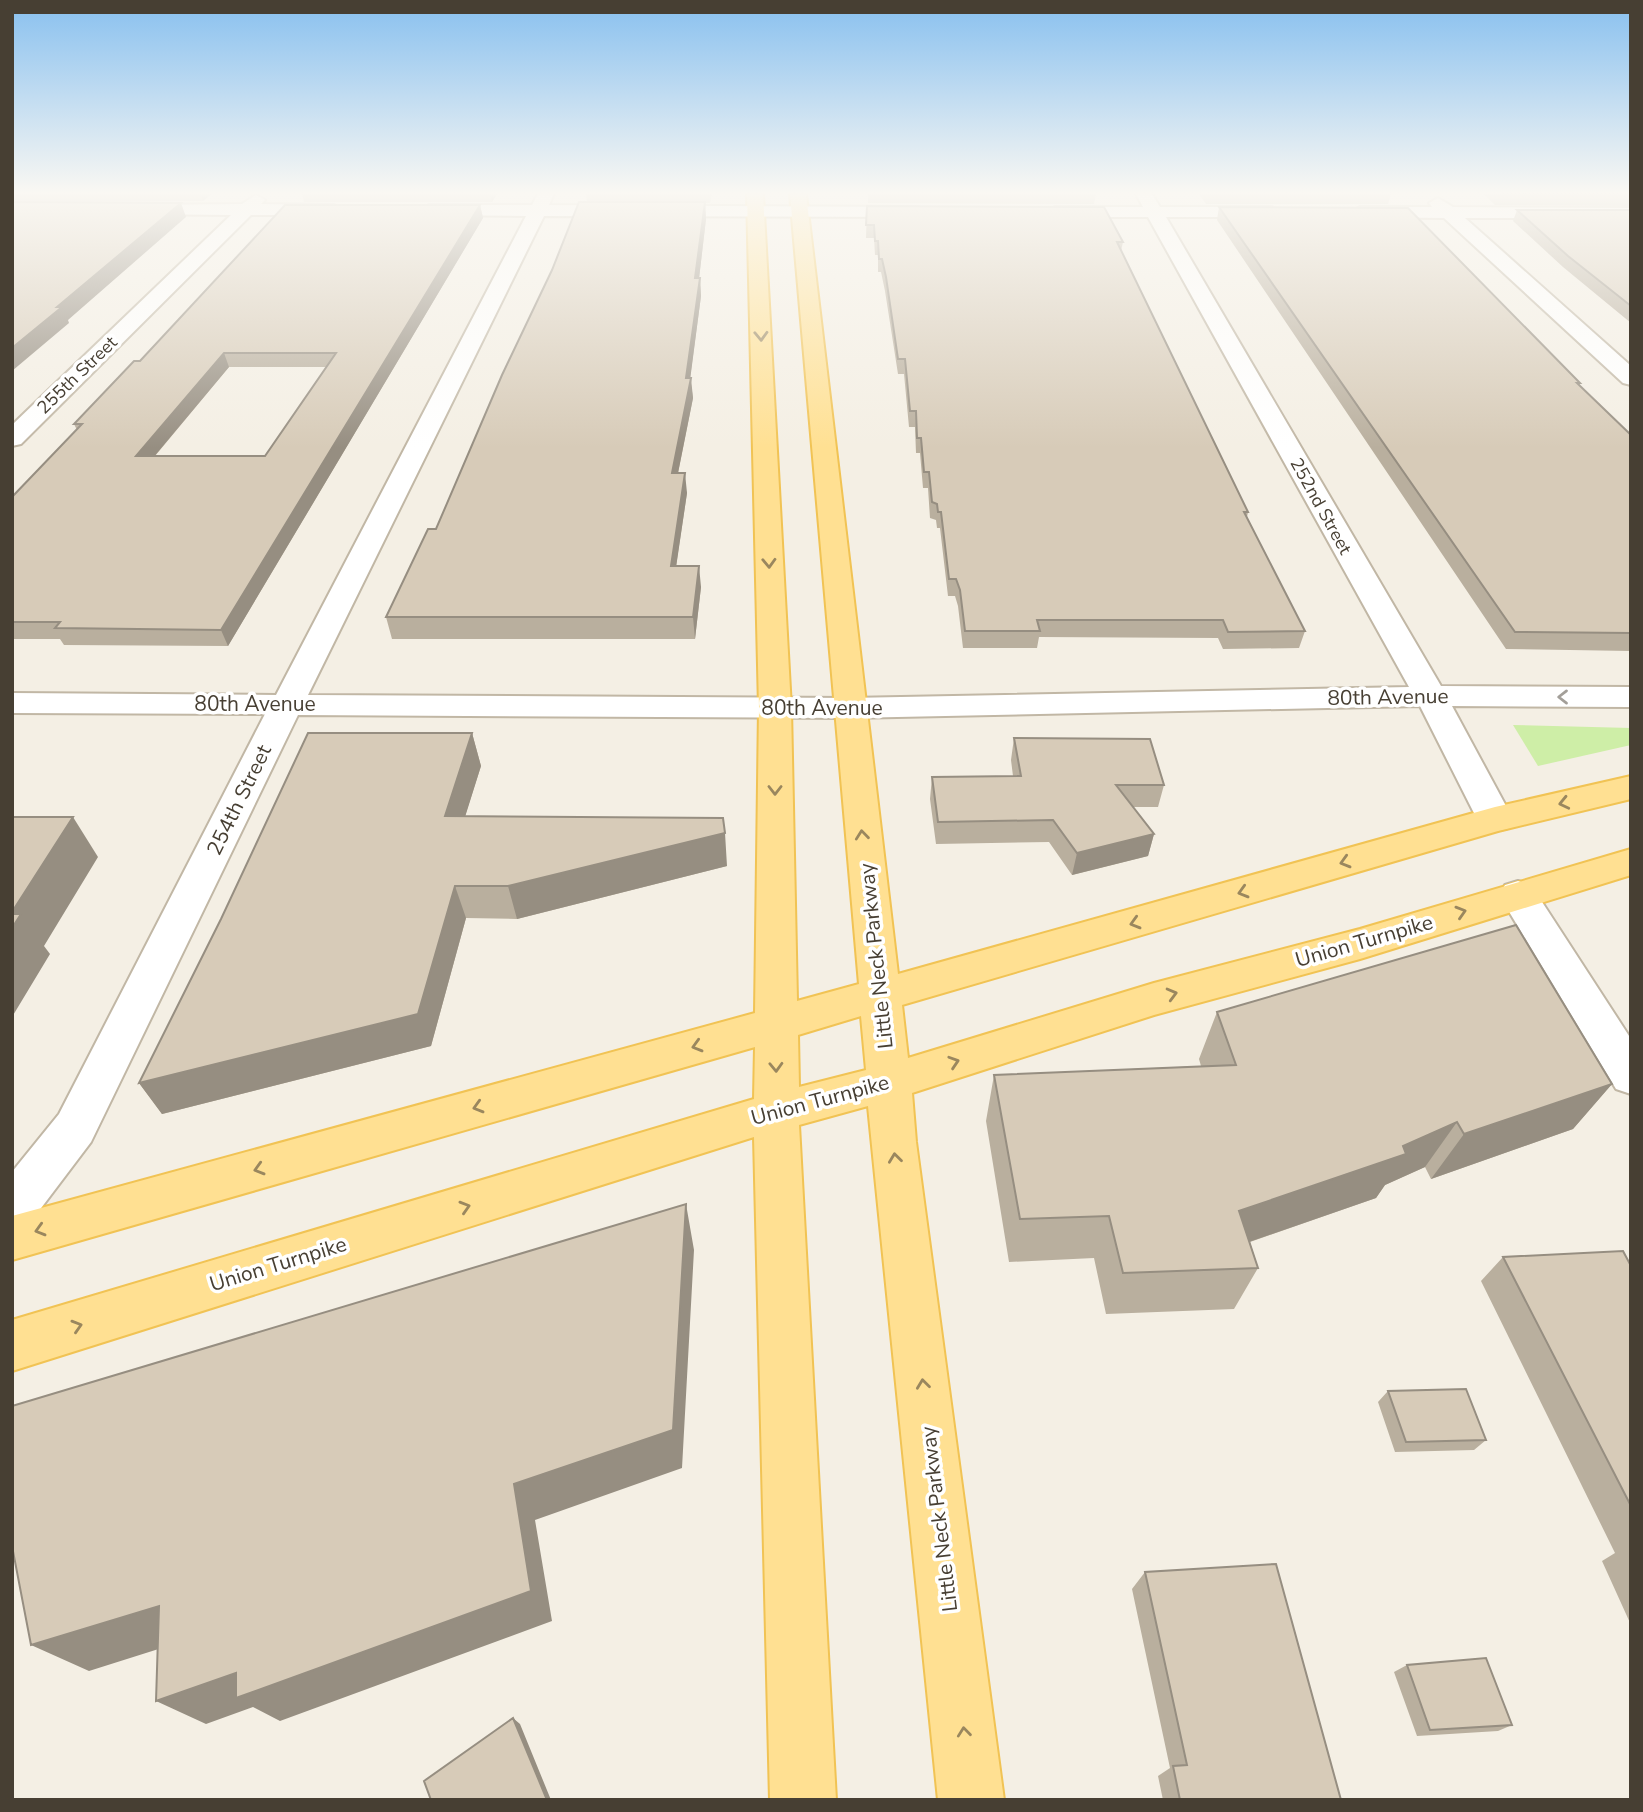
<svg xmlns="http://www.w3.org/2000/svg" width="1643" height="1812" viewBox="0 0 1643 1812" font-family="'Nunito Sans',sans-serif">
	<rect width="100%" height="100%" fill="#f4efe4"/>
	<path fill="#ceeea7" d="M1513,725L1631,728V745L1538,766Z"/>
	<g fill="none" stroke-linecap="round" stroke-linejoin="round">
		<g stroke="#c1b7a5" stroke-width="4">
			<path id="minor" d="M538,194H554L549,205L918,207L927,212L918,217L544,216L308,695L849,698L1409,687L1148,217H1055L1046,212L1055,207H1143L1136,194H1152L1160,207H1272L1281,212L1272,217H1166L1441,686L1631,687V707L1452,706L1513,819L1508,828L1495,831L1482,828L1477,819L1420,706L849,718L298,715L91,1142L29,1224L12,1231V1172L59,1114L265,714L12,713V693L276,695L526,216L429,215L420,210L429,205H532Z
				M256,195L265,200L261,204L334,205L343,210L334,215H251L21,444L12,446V425L231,215L131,214L125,213L122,209L125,205L242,204Z
				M1438,198L1453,207L1631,208V218H1465L1631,366V385L1623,383L1444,218L1360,217L1351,212L1360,207H1432L1429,203Z
				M1518,881L1531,885L1631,1039V1094L1616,1089L1499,895L1505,885Z"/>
		</g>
		<g stroke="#f1c354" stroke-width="4">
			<path id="major" d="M747,194H763L791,708L797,1001L859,984L790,194H806L898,974L1495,807L1631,776V799L1498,831L902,1005L908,1058L1154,983L1360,929L1631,849V875L1360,959L1154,1015L912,1093L916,1142L1004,1800H938L868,1106L799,1125L836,1800H770L754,1137L12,1371V1320L754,1099L755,1047L12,1260V1216L755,1013L759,708ZM861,1016L866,1070L799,1087L798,1035Z"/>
		</g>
		<use href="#minor" fill="#fff" fill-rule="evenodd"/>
		<use href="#major" fill="#ffe092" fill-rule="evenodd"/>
	</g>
	<path fill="#b9af9e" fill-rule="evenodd" d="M12,194H211L203,201L12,202Z
		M302,194H497L492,202H304Z
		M586,194H712L710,203H705L706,219L699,278H700L701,296L690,378L693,398L678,473L687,493L676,566L701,587L695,639H392L386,617L436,529L587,202Z
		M868,194H1096L1094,204L868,203Z
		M1199,194H1391L1388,204H1206Z
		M1484,194H1631V206L1495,205Z
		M480,205L483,218L228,646L64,645L60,639H12V497L77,430L74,424L140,361ZM229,367H327L265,456H155Z
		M867,206L1123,242L1121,251L1248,512L1247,517L1305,631L1299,648L1223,649L1218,638L1039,637L1037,648H963L958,606L955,596H948L940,528H937L936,520L930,518L928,488H923L920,453H916L915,427H909L904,374H898L885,291L881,272H878V255H875L874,238H866Z
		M1219,207L1580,383L1579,385L1631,435V651L1506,649L1217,220Z
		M1517,210H1631V323L1563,267L1513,221Z
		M472,733L481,766L465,816L727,866L517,919L466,918L431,1046L162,1114L139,1083Z
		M1014,738L1164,785L1158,807H1133L1154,834L1148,856L1072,875L1049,842L936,844L930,799L932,777L1013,776L1011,760Z
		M1217,1012L1612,1084L1573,1129L1431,1179L1425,1167L1385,1185L1376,1198L1250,1242L1258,1268L1234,1309L1106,1314L1094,1258L1009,1262L986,1121L994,1075L1201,1066L1199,1059Z
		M1503,1257L1631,1266V1625L1602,1561L1615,1553L1481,1281Z
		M1388,1391L1486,1440L1474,1450L1395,1452L1378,1402Z
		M1145,1572L1341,1800H1163L1158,1776L1170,1768L1132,1589Z
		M1407,1665L1512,1725L1498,1731L1417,1736L1394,1672Z"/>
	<path fill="#968e81" d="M201,194H211L203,201Z
		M490,194H497L492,202Z
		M705,202L706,219L697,296L695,278Z
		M181,203L186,217L68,320L69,323L12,371V348L57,307Z
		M480,205L483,218L228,646L221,630Z
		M700,278L701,296L689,388L691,378L693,398L674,493L672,473Z
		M224,353L229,367L142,471L136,456Z
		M685,473L687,493L673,588L671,566Z
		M699,566L701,587L695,639L693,617Z
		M472,733L481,766L455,849L445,816Z
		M73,817L98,857L44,946L50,954L12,1017V912Z
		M725,833L727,866L517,919L508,886Z
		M1154,834L1148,856L1072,875L1077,853Z
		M455,886L466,918L431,1046L162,1114L139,1083Z
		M1612,1084L1573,1129L1431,1179L1464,1134Z
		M1457,1122L1425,1167L1385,1185L1376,1198L1217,1253L1239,1211L1403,1146Z
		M686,1204L694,1250L682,1468L535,1520L552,1621L280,1721L253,1707L206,1724L156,1701L514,1484Z
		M159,1606L206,1634L89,1671L31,1645Z
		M513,1718L520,1724L551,1800H547Z"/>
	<path fill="#d7cbb8" stroke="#968e81" stroke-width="2" fill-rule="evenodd" d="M1501,194H1631V195Z
		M12,202L181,203L57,307H62L12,348Z
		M579,202H705L695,278H700L686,378H691L672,473H685L671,566H699L693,617H386L428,529H436L502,375L552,270Z
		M285,205H480L221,630L55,628L60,622H12V497L82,424H74L134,361H140ZM224,353H336L265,456H136Z
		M867,206L1104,207L1123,242H1117L1248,512H1244L1305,631L1228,632L1223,620H1037L1040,631H965L960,590L956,579H949L941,512H938L937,504L932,502L929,472H924L921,438H917L916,411H910L905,359H898L886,277L882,259H879L878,241H875L874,225H866Z
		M1219,207L1408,208L1580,383H1577L1631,435V633L1515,632Z
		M1517,210H1631V306L1568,256Z
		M308,733H472L445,816L723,818L725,833L508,886H455L418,1014L139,1083L221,919Z
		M1014,738L1150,739L1164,785H1116L1154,834L1077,853L1053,820L938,822L932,777L1021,776Z
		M12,817H73L12,912Z
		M12,914H21L12,928Z
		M1516,925L1612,1084L1464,1134L1457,1122L1403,1146L1406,1154L1239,1211L1258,1268L1123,1273L1109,1216L1020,1219L994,1075L1236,1065L1217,1012Z
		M686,1204L673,1430L514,1484L531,1591L236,1698V1673L156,1701L159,1606L31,1645L12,1546V1406Z
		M1623,1251L1631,1266V1506L1503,1257Z
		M1466,1389L1486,1440L1406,1442L1388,1391Z
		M1276,1564L1341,1800H1180L1173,1766L1187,1765L1145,1572Z
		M1486,1658L1512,1725L1430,1730L1407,1665Z
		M513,1718L547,1800H431L424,1781Z"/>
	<defs><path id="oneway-chevron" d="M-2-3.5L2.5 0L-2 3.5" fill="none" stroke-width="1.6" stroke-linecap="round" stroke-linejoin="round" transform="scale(1.75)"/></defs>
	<g stroke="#9a875e">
		<use href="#oneway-chevron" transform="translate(761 336) rotate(88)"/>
		<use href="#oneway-chevron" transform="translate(769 563) rotate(88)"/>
		<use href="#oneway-chevron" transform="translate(775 790) rotate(90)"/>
		<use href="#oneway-chevron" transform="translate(1564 803) rotate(167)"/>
		<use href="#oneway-chevron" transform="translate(862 835) rotate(-96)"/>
		<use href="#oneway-chevron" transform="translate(1345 862) rotate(164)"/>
		<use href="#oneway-chevron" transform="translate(1243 892) rotate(164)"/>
		<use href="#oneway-chevron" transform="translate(1461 912) rotate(-17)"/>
		<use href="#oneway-chevron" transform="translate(1135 923) rotate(164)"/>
		<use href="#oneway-chevron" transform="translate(1172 994) rotate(-15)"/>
		<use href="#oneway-chevron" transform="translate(697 1046) rotate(164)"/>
		<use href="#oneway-chevron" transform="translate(954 1062) rotate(-18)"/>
		<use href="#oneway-chevron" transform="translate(776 1067) rotate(88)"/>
		<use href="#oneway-chevron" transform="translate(478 1107) rotate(164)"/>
		<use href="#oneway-chevron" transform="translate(895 1158) rotate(-97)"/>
		<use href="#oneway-chevron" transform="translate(259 1169) rotate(164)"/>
		<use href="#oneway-chevron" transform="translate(465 1207) rotate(-17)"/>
		<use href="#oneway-chevron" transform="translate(40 1230) rotate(164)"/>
		<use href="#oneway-chevron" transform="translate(77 1326) rotate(-17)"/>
		<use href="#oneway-chevron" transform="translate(923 1384) rotate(-97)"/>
		<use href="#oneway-chevron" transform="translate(964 1732) rotate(-96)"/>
	</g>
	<use stroke="#a39f99" href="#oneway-chevron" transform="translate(1563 697) rotate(-180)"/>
	<linearGradient id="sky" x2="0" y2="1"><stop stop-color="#88c0ef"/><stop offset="0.43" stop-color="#faf8f3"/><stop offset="1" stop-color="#faf8f3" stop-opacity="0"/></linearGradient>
	<rect width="1643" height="448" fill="url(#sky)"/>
	<g text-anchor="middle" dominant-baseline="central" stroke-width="7" stroke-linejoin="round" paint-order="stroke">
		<g font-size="18" fill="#473f33" stroke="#fff">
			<text transform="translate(77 375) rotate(-44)">255th Street</text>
			<text transform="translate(1321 506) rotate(61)">252nd Street</text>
		</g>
		<g font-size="21" fill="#473f33" stroke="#fff">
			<text transform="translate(1388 697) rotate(-1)">80th Avenue</text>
			<text x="255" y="704">80th Avenue</text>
			<text x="822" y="708">80th Avenue</text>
			<text transform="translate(239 800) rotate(-64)">254th Street</text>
			<text transform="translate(1364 941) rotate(-16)">Union Turnpike</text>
			<text transform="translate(876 956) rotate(-96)">Little Neck Parkway</text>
			<text transform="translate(820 1100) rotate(-15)">Union Turnpike</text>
			<text transform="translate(278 1264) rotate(-17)">Union Turnpike</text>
			<text transform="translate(939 1519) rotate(-97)">Little Neck Parkway</text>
		</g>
	</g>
	<rect width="1643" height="1812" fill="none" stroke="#473f33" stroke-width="28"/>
</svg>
